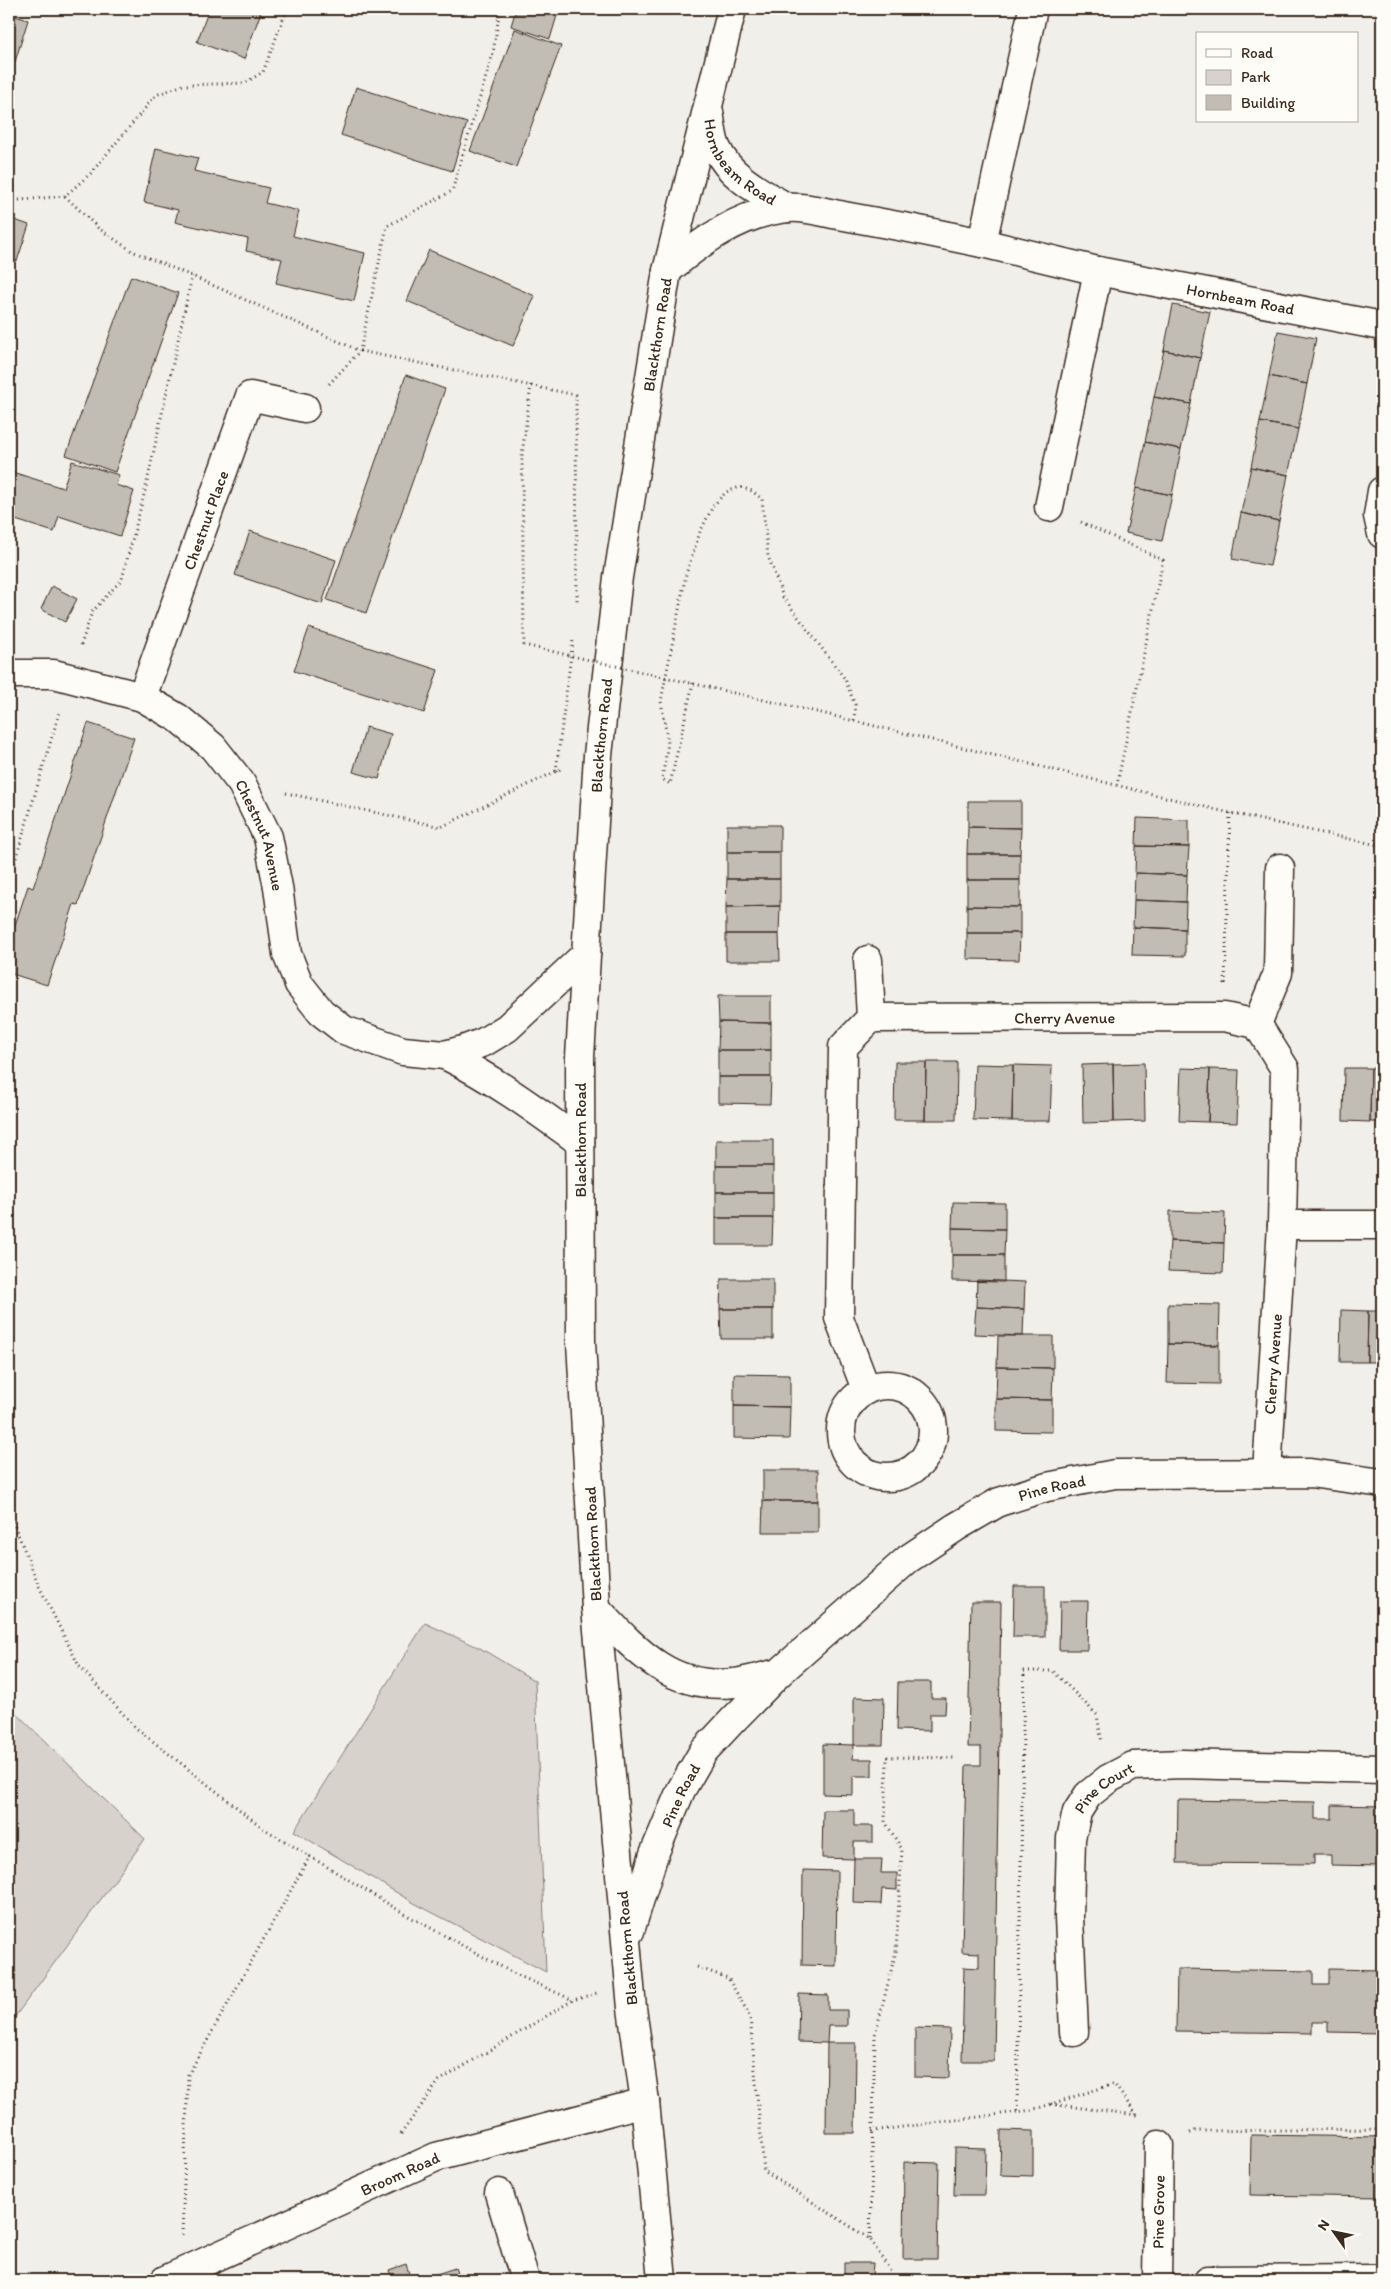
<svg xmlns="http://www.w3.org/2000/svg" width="1391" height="2289" viewBox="0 0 1391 2289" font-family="Itim,sans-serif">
	<rect width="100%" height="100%" fill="#f1efea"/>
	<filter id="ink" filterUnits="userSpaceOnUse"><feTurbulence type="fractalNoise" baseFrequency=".02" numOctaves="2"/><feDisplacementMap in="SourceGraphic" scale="10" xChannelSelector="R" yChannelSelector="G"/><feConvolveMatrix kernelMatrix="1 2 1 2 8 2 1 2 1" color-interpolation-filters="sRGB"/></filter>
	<g filter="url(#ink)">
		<path fill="#d7d2cc" stroke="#897e75" d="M425,1623L480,1648L535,1681L546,1972L414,1903L294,1831Z
			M9,1706L145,1839L9,2025Z"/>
		<path fill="#c1bcb4" stroke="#3b2a1e" d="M209,9H262L244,59L197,42Z
			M516,9H559L550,39L511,26Z
			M9,14L28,20L9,81Z
			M515,29L561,46L516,167L470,151Z
			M356,87L467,123L452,171L341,135Z
			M156,148L198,158L194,171L269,188L265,203L299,211L293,236L365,253L354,301L276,283L282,259L246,251L248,239L175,222L178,210L144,202Z
			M9,218L29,225L17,261L9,258Z
			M429,250L535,296L513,346L407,301Z
			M131,276L178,293L115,472L66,455Z
			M1173,305L1210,312L1200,358L1164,350Z
			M1278,331L1316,338L1307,384L1269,376Z
			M1164,350L1200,358L1191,404L1154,397Z
			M406,375L445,389L366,613L327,600Z
			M1269,376L1307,384L1298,429L1260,422Z
			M1154,397L1191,404L1181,449L1145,442Z
			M1260,422L1298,429L1288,475L1251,467Z
			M1145,442L1181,449L1172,495L1136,488Z
			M72,461L119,475L116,485L134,491L120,536L59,516L54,532L9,518V471L63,488Z
			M1251,467L1288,475L1279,521L1241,513Z
			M1136,488L1172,495L1162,541L1126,533Z
			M1241,513L1279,521L1270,566L1232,559Z
			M250,531L336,560L322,604L235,575Z
			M52,586L77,599L65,622L41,609Z
			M309,628L438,670L424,713L294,671Z
			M88,723L134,738L78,905L74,904L47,985L9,973V943L28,886L33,888Z
			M366,727L391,734L379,779L353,772Z
			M968,801H1021V828L968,827Z
			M1137,818L1189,820V847L1136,846Z
			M727,825H780V852H727Z
			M968,827L1021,828L1020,854H967Z
			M1136,846L1189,847L1187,875L1135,873Z
			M727,852H780V879H727Z
			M967,854H1020V880H967Z
			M1135,873L1187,875L1186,902L1134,900Z
			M727,879H780V906L726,907Z
			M967,880H1020V907L967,906Z
			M1134,900L1186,902L1185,929L1133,927Z
			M780,906L779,934H726V907Z
			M967,906L1020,907V933H967Z
			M1133,927L1185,929V956L1132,955Z
			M967,933H1020L1019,960L967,959Z
			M726,934H779L780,961H726Z
			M718,996H771V1023L719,1022Z
			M719,1022L771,1023V1050H718Z
			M718,1050H771V1077H718Z
			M895,1062H926L925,1120H894Z
			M926,1062H957L956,1120H925Z
			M1144,1063L1145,1121L1114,1122L1113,1064Z
			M975,1064L1013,1065L1012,1121L973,1120Z
			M1113,1064L1114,1122L1083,1123L1082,1065Z
			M1013,1065L1052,1066L1050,1121H1012Z
			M1181,1068L1210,1069L1208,1122L1179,1121Z
			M1344,1068H1371L1370,1122L1343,1121Z
			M1371,1068H1382V1122H1370Z
			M1210,1069L1239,1070L1237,1123L1208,1122Z
			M718,1077H771L770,1104L718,1103Z
			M716,1140H773V1166H716Z
			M716,1166H773V1192H716Z
			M716,1192H773V1218H716Z
			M953,1202L1005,1203V1229L952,1228Z
			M1170,1211L1225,1213L1224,1243L1170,1241Z
			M716,1218H773L772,1245H716Z
			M952,1228L1005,1229L1004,1255H952Z
			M1170,1241L1224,1243L1223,1273L1168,1271Z
			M952,1255H1004V1282L952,1281Z
			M721,1279H773V1309H720Z
			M977,1280L1025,1282L1024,1309L976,1307Z
			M1168,1304L1220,1305L1219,1345L1168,1344Z
			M976,1307L1024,1309L1023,1336L974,1334Z
			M720,1309H773V1339H721Z
			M1341,1310L1368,1311L1367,1362H1340Z
			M1368,1311H1382V1362H1367Z
			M998,1336H1053V1368L997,1367Z
			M1168,1344L1219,1345V1384L1167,1383Z
			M997,1367L1053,1368L1052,1400L996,1399Z
			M734,1374L790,1375V1407L734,1406Z
			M996,1399L1052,1400V1432L996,1431Z
			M734,1406L790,1407L789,1439L734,1438Z
			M763,1470H818V1501H763Z
			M763,1501H818V1532H762Z
			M1014,1586H1045V1637H1013Z
			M1060,1601H1088L1087,1650H1059Z
			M971,1602H1001L994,2061H962L964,1967L979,1968V1953L962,1952L966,1765H981V1747H968Z
			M898,1682H931V1698H946L945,1714H930V1731L897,1730Z
			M854,1697L884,1698L883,1745H854Z
			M823,1744L854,1745L853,1759H872V1776H853V1795L823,1794Z
			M1178,1800L1315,1802V1819H1332V1805L1382,1806V1866L1331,1865V1855H1314V1864L1177,1863Z
			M823,1810H854V1826H873V1842H854V1859L822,1858Z
			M854,1859H882L881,1873H897V1890L882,1889L881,1904L853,1903Z
			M803,1870L837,1871L836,1966L802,1965Z
			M1177,1969L1313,1971V1985H1329V1969L1382,1970V2033L1328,2032V2022H1312V2033L1176,2031Z
			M799,1994L828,1995V2010H847V2026H828L827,2043L798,2042Z
			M915,2028L950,2029L949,2078L915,2077Z
			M827,2043H856L855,2133H826Z
			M1001,2130L1033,2131V2176L1000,2175Z
			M1251,2135L1382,2137V2197L1250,2195Z
			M955,2148L986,2149L985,2195H954Z
			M904,2162L939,2163L937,2259H903Z
			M844,2263H873L872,2277L890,2278L889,2280H844Z
			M406,2264L411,2280H392L389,2270Z
			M455,2268L460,2280H418Z"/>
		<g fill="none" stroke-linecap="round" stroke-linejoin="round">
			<g stroke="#3b2a1e" stroke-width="31">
				<g id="minor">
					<path id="s1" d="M1033,9L982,243L1098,271L1382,326"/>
					<path id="s2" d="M709,112C711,123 712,137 716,147C729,177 762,193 788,208"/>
					<path d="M667,271C701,241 741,213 787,208C805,206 826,213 844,216C890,224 936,233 982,243"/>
					<path d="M1382,491L1378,516L1382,534"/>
					<path d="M1049,507L1098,271"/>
					<path id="s3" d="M9,674H54L142,697L178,718L213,747L242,784L268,837L278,887L287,954L299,984L321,1012L344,1030L403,1051L445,1055L463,1050L484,1042L507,1028L586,954"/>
					<path id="s4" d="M142,697L250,396L305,408"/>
					<path d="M868,960L871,1018"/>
					<path d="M1257,1024L1278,973L1280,868"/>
					<path d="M445,1055C494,1079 536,1110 580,1142"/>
					<path d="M1282,1225H1382"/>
					<circle cx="887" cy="1431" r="46"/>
					<path id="s5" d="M866,1389L839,1318L843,1047L871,1018L1224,1017L1257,1024L1285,1069L1282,1225L1267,1473"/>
					<path d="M596,1608C636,1650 670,1690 734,1683C749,1681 764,1676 779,1673"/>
					<path id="s6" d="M630,1931L654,1854L681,1790L703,1752L733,1720L779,1673L908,1559L956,1527L999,1502L1047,1487L1115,1474L1310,1473L1382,1483"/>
					<path id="s7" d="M1074,2032L1069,1917L1071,1838L1077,1812L1088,1795L1108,1779L1133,1766L1182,1764L1382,1769"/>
					<path d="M499,2193L525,2280"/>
					<path id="s8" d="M165,2280L436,2157L645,2102"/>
					<path id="s9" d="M662,2280L645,2102L632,2008L596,1608L581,1342L580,1057L598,755L618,577L667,271L732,9"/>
					<path id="s10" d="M1157,2280L1159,2145"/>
					<path d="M1208,2280L1382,2279"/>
				</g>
			</g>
			<path stroke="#3b2a1e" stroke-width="3" stroke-dasharray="1 4" stroke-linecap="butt" d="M65,196L98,228L132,251L192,276L360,351L387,226L452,191L493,53L500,9
				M9,201L65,196L91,173L156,95L183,85L245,83L263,72L287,9
				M329,384L360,351L576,395L577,604
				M1081,522L1163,560L1117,785
				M81,645L92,612L122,579L146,487L192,276
				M693,683L670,784L662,779L668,743L661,701L686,574L700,532L713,506L726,492L740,487L752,491L762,499L768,556L783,597L845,679L855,705L854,720
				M830,715L1230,813L1382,846
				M556,771L573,640
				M286,793L441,827L563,768
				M9,882L60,710
				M1225,984L1230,813
				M9,1512L39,1586L79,1666L136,1728L263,1828L405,1914L513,1973L573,2000
				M697,1967L728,1978L750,2016L764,2171L870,2239L896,2280
				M1051,2104L1137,2115
				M1017,2111L1024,1671H1053L1097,1715L1102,1743
				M872,2131L1032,2110L1114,2084L1139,2118
				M1190,2133L1195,2131L1382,2129
				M401,2134L439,2081L573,2000L597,1993
				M182,2235L188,2075L310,1856
				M870,2239L875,2035L896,1951L902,1849L885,1822L887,1757L956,1758"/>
			<use href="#minor" stroke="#fdfcf7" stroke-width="28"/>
			<path stroke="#3b2a1e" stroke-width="3" stroke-dasharray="1 4" stroke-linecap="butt" d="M531,385L522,455L524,645L830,715"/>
		</g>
	</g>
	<g text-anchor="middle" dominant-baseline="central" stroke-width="4" stroke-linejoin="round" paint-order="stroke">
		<g font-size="16" fill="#3b2a1e" stroke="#fdfcf7">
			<text stroke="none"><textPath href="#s2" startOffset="62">Hornbeam Road</textPath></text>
			<text stroke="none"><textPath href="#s1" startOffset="504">Hornbeam Road</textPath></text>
			<text stroke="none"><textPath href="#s9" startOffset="1954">Blackthorn Road</textPath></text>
			<text stroke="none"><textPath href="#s4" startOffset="188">Chestnut Place</textPath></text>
			<text stroke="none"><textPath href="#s9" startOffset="1549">Blackthorn Road</textPath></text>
			<text stroke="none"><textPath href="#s3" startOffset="325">Chestnut Avenue</textPath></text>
			<text stroke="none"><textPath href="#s5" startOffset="581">Cherry Avenue</textPath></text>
			<text transform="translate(580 1140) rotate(-90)">Blackthorn Road</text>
			<text transform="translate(1273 1364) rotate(-86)">Cherry Avenue</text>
			<text stroke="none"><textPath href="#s6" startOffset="638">Pine Road</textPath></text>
			<text transform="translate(593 1544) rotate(-93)">Blackthorn Road</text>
			<text stroke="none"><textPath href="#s7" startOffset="258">Pine Court</textPath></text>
			<text stroke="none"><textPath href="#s6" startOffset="145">Pine Road</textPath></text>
			<text transform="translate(627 1948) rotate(-95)">Blackthorn Road</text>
			<text stroke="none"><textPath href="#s8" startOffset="258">Broom Road</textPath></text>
			<text stroke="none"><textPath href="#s10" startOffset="68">Pine Grove</textPath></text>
		</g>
	</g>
	<rect width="1391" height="2289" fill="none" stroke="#fdfcf7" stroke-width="30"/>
	<rect x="15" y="15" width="1361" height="2259" fill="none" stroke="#3b2a1e" stroke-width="2" filter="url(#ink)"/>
	<rect x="1196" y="32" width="162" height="90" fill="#fdfcf7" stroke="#afa8a0"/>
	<rect x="1206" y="49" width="25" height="8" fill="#fdfcf7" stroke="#afa8a0"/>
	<text x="1241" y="58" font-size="15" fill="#3b2a1e">Road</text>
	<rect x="1206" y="70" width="25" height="15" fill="#d7d2cc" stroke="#afa8a0"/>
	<text x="1241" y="82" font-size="15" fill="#3b2a1e">Park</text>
	<rect x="1206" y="95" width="25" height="15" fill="#c1bcb4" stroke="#afa8a0"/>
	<text x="1241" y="108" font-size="15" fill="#3b2a1e">Building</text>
	<g transform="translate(1334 2232) rotate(303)" stroke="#fdfcf7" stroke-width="4" paint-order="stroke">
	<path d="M0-4L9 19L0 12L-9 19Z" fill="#3b2a1e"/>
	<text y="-8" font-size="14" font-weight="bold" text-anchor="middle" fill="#3b2a1e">N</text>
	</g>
</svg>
